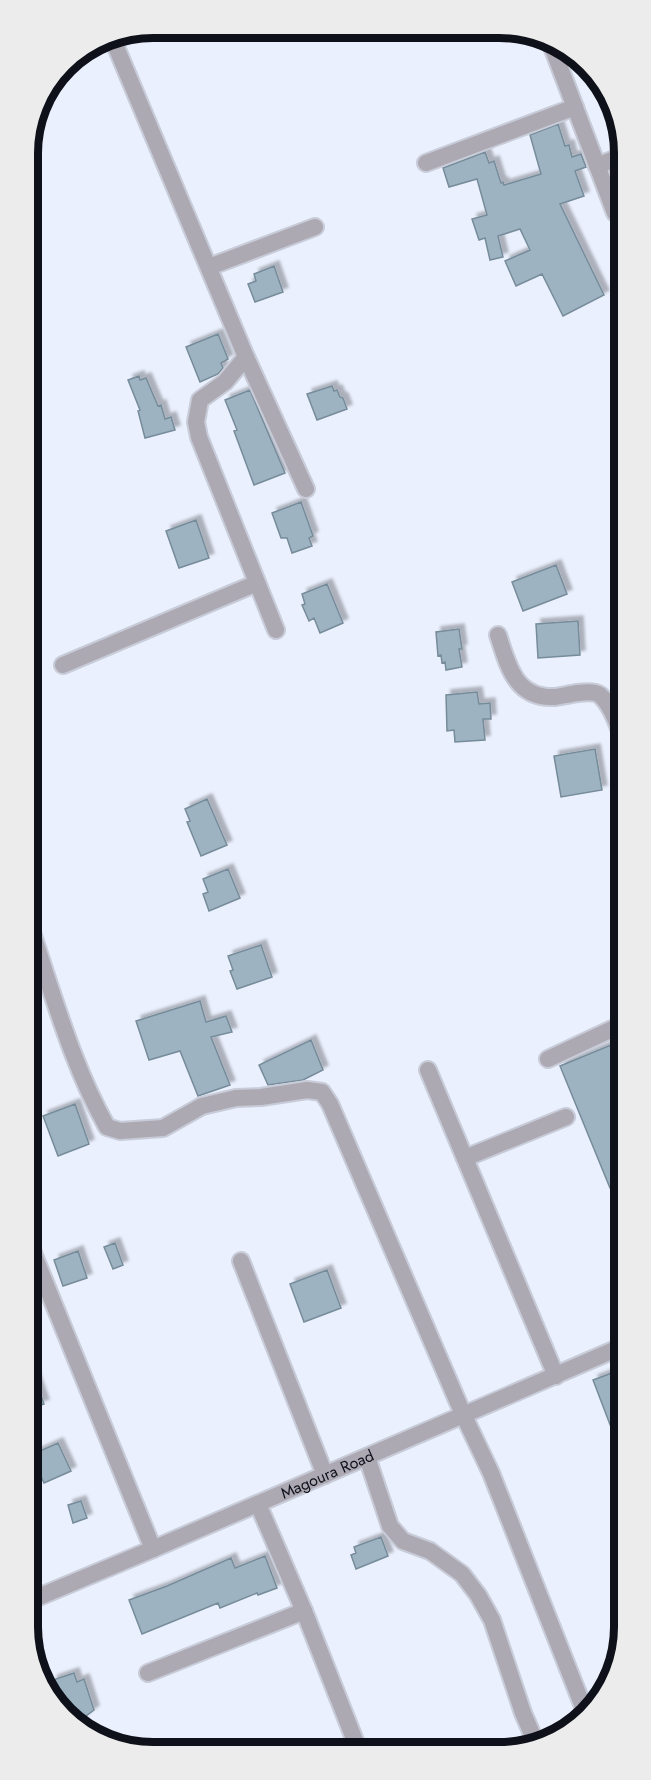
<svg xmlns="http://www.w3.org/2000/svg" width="651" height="1780" viewBox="0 0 651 1780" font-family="Jost,sans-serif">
	<defs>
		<filter id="shadow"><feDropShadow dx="5" dy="-5" stdDeviation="1.5" flood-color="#0004"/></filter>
	</defs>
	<rect width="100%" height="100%" fill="#ebf0fe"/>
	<path fill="#9db3c2" stroke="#778c9a" stroke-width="1.5" filter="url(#shadow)" d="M558,124L565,146L569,145L572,157L581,154L586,167L575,171L584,196L560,204L604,295L563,316L542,274L516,286L505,261L530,250L520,229L498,236L503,257L490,260L485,238L479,240L472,219L487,215L477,179L449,187L443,168L485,152L489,163L494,161L501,183L503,182L504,185L541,174L530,135Z
		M274,266L283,292L255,302L248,284L256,281L254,274Z
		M218,334L228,359L221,363L223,368L218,374L200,382L186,347Z
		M139,376L140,380L146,378L158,406L161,405L165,419L171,417L175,430L145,438L138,411L140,410L128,380Z
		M332,386L334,391L337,390L340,397L343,398L347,409L317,420L307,394Z
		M250,390L285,473L254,485L234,431L237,430L225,400Z
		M301,502L313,536L309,538L312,546L292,553L287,538H281L272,513Z
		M196,520L209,558L179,568L166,531Z
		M556,565L567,594L523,611L512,582Z
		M327,584L343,623L320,633L314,618L309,621L302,605L305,604L302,594Z
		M578,621L580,655L538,658L536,624Z
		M459,629L462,649H459L462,667L446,670L445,662L442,663L441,655L438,656L436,632Z
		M477,692L479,704L490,703L491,719H483L485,740L455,742L454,730L447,731L446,695Z
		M595,749L602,790L561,797L554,756Z
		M207,799L227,845L201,856L187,822L190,821L185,809Z
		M228,869L240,898L209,911L203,894L208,892L203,879Z
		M261,945L272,977L237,989L230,971L233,970L228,956Z
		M200,1001L206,1022L226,1016L232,1032L211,1037L230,1085L198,1096L180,1051L149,1060L136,1021Z
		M311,1040L323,1070L303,1080L268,1085L259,1065Z
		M623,1040V1182L610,1188L560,1066Z
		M75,1104L89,1144L58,1156L43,1116Z
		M115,1243L123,1265L113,1269L104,1247Z
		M78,1251L87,1278L63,1286L54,1260Z
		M327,1270L341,1308L304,1322L290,1284Z
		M29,1367H31L44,1404L29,1409Z
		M612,1373L623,1401L622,1456L593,1380Z
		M58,1443L71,1471L44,1483L31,1455Z
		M81,1501L87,1518L73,1523L68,1505Z
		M381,1537L388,1556L356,1569L351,1555L356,1553L354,1547Z
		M265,1556L277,1588L258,1595L257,1593L220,1608L218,1603L142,1634L129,1600L167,1586L231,1558L235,1568Z
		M74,1673L77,1682L84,1679L94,1710L82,1719L64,1716L50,1690L53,1680Z"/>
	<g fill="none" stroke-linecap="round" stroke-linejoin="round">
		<g stroke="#c8ccd9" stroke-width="20">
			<g id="minor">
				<path d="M111,35L246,357L306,489"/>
				<path d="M551,44L615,213"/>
				<path d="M426,163L575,107"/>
				<path d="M597,166L622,156"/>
				<path d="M209,267L315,227"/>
				<path d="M246,357L225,382L200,400L196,422L199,437L276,630"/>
				<path d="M498,635C508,665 515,699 555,697C562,696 570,694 578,693C585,692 594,691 600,695C611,705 617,723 622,736"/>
				<path d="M63,665L257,583"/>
				<path d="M28,921C52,990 71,1063 107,1127L120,1131L163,1128L202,1106L236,1098L261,1097L307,1090L322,1092L330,1104L463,1414L491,1473L586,1714"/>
				<path d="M548,1059L623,1024"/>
				<path d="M428,1070L556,1376"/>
				<path d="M465,1158L566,1117"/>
				<path d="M29,1243L153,1549"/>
				<path d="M241,1261L325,1475"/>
				<path d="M367,1457L390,1526L403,1541L430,1551L462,1574L478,1595L492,1620L523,1713L536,1743"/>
				<path d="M258,1504L304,1611L359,1751"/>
				<path id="s1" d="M29,1601L153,1549L623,1346"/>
				<path d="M148,1673L304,1611"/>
			</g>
		</g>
		<use href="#minor" stroke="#ada9b3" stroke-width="16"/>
	</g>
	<g text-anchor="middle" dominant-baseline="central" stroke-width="6" stroke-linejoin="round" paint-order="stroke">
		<g font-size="16" fill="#0e1119" stroke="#fff">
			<text stroke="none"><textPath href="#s1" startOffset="324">Magoura Road</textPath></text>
		</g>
	</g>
	<path d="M0 0H651V1780H0ZM153 38H499A115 115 0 0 1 614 153V1627A115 115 0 0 1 499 1742H153A115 115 0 0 1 38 1627V153A115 115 0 0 1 153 38Z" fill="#ececed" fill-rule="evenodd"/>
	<path fill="none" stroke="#0e1119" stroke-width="8" d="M153 38H499A115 115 0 0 1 614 153V1627A115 115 0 0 1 499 1742H153A115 115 0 0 1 38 1627V153A115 115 0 0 1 153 38Z"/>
</svg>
